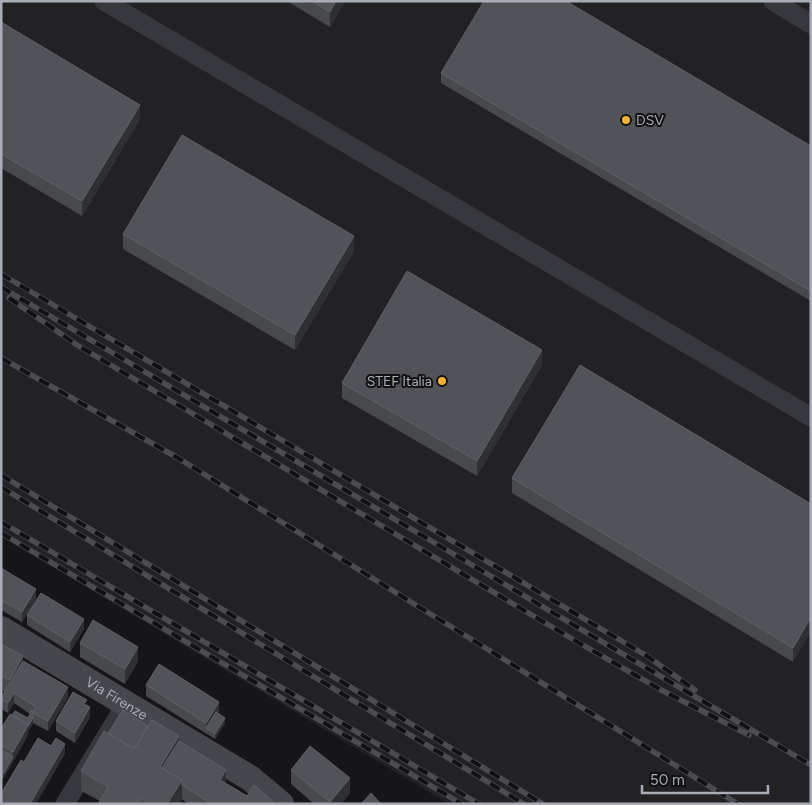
<svg xmlns="http://www.w3.org/2000/svg" width="812" height="805" viewBox="0 0 812 805" font-family="Figtree,sans-serif">
	<rect width="100%" height="100%" fill="#161618"/>
	<path fill="#222225" d="M1,1H811V804H449L1,536Z"/>
	<g fill="none" stroke-linecap="round" stroke-linejoin="round">
		<path stroke="#37383d" stroke-width="19" d="M104,1L811,417
			M773,1L811,24
			M65,804L126,704"/>
		<path stroke="#45474d" stroke-width="26" id="s1" d="M1,629L250,778L281,804"/>
		<g stroke="#4a4c52" stroke-width="5.5">
			<path id="rail" d="M1,274L647,656L695,690
				M1,287L811,765
				M9,298L77,345L574,640L663,691L749,735
				M1,358L178,458L738,804
				M1,475L543,804
				M1,487L524,804
				M1,522L479,804
				M1,533L462,804"/>
		</g>
		<use href="#rail" stroke="#111113" stroke-width="4" stroke-dasharray="11" stroke-linecap="butt"/>
	</g>
	<path fill="#47494d" d="M287,1H345L330,27Z
		M1,22L140,119L82,216L1,168Z
		M441,73L811,146V301L441,83Z
		M123,234L354,251L295,350L123,249Z
		M542,365L477,476L342,398V383Z
		M512,478L811,504L793,662L512,493Z
		M1,568L36,599L22,622L1,610Z
		M27,615L84,629L70,652L27,625Z
		M80,643L138,661L125,684L80,657Z
		M1,644L68,697L48,731L33,723L28,731V735L3,779L1,778V729L12,715L28,718L30,714L14,703L8,713L1,709V698L5,692L3,691Z
		M146,685L219,712L218,713L225,723L215,739L146,696Z
		M90,717L75,743L56,731V721Z
		M148,726L179,741L226,783L247,796L276,804H188L182,799L179,804H98L100,801L81,791V771L108,733Z
		M291,770L350,793L341,804H314L291,784Z"/>
	<path fill="#2f3033" d="M336,1H345L330,27V12Z
		M140,105V119L82,216V201Z
		M354,236V251L295,350V335Z
		M542,350V365L477,476V461Z
		M36,589V599L22,622V612Z
		M811,617V632L793,662V648Z
		M84,619V629L70,652V642Z
		M138,647V661L125,684V669Z
		M23,656V671L10,695V680Z
		M3,676V691L1,695V680Z
		M68,687V697L48,731V721Z
		M14,693V703L8,713V703Z
		M219,702V712L208,730L206,728V723Z
		M90,707V717L75,743V733Z
		M33,718V723L28,731V735L3,779V774L13,757V752Z
		M225,718V723L215,739V734Z
		M179,736V755L167,775L160,767Z
		M65,744V754L36,804H30Z
		M226,770V785L220,780Z
		M350,778V793L341,804H330V802Z
		M182,780V799L179,804H167Z"/>
	<path fill="#525359" stroke="#5f6168" d="M312,1H336L330,12Z
		M484,1H566L811,146V291L441,73Z
		M1,22L140,105L82,201L1,154Z
		M182,135L354,236L295,335L123,234Z
		M407,271L542,350L477,461L342,383Z
		M580,365L811,504V617L793,648L512,478Z
		M1,568L36,589L22,612L1,600Z
		M41,593L84,619L70,642L27,615Z
		M93,620L138,647L125,669L80,643Z
		M1,644L23,656L10,680L3,676L1,680Z
		M23,661L68,687L48,721L33,713L36,707L14,693L8,703L1,699V698Z
		M159,664L219,702L206,723L146,685Z
		M73,692L87,700L84,704L90,707L75,733L56,721Z
		M32,710L34,711L33,713V718L28,726V725L12,715L15,711L28,718Z
		M123,710L148,726L134,749L108,733Z
		M216,712L225,718L215,734L206,728Z
		M10,714L28,725L13,752L3,746L1,750V729Z
		M152,720L179,736L160,767L182,780L167,804H150L141,798L138,804H98L108,787L81,771L104,731L134,749Z
		M38,738L51,746L56,738L65,744L30,804H1V792H2L21,760L24,762Z
		M179,741L226,770L220,780L247,796L254,785L276,804H212L182,785V780L162,768Z
		M310,746L350,778L330,802L291,770Z
		M3,751L13,757L3,774L1,773V755Z
		M371,793L381,804H361Z"/>
	<g fill="#f2b134" stroke="#111113" stroke-width="2">
		<circle cx="626" cy="120" r="5"/>
		<circle cx="442" cy="381" r="5"/>
	</g>
	<g text-anchor="middle" dominant-baseline="central" stroke-width="4" stroke-linejoin="round" paint-order="stroke">
		<g font-size="14" fill="#a8adb8" stroke="#111113" text-anchor="start">
			<text x="636" y="120">DSV</text>
			<text x="432" y="381" text-anchor="end">STEF Italia</text>
		</g>
		<g font-size="14" fill="#a8adb8" stroke="#111113">
			<text stroke="none"><textPath href="#s1" startOffset="135">Via Firenze</textPath></text>
		</g>
	</g>
	<rect width="812" height="805" fill="none" stroke="#a8adb8" stroke-width="5"/>
	<path d="M642 785v8h126v-8" fill="none" stroke="#a8adb8" stroke-width="2.5"/>
	<text x="650" y="785" font-size="15" fill="#a8adb8" stroke="#111113" stroke-width="4" paint-order="stroke">50 m</text>
</svg>
